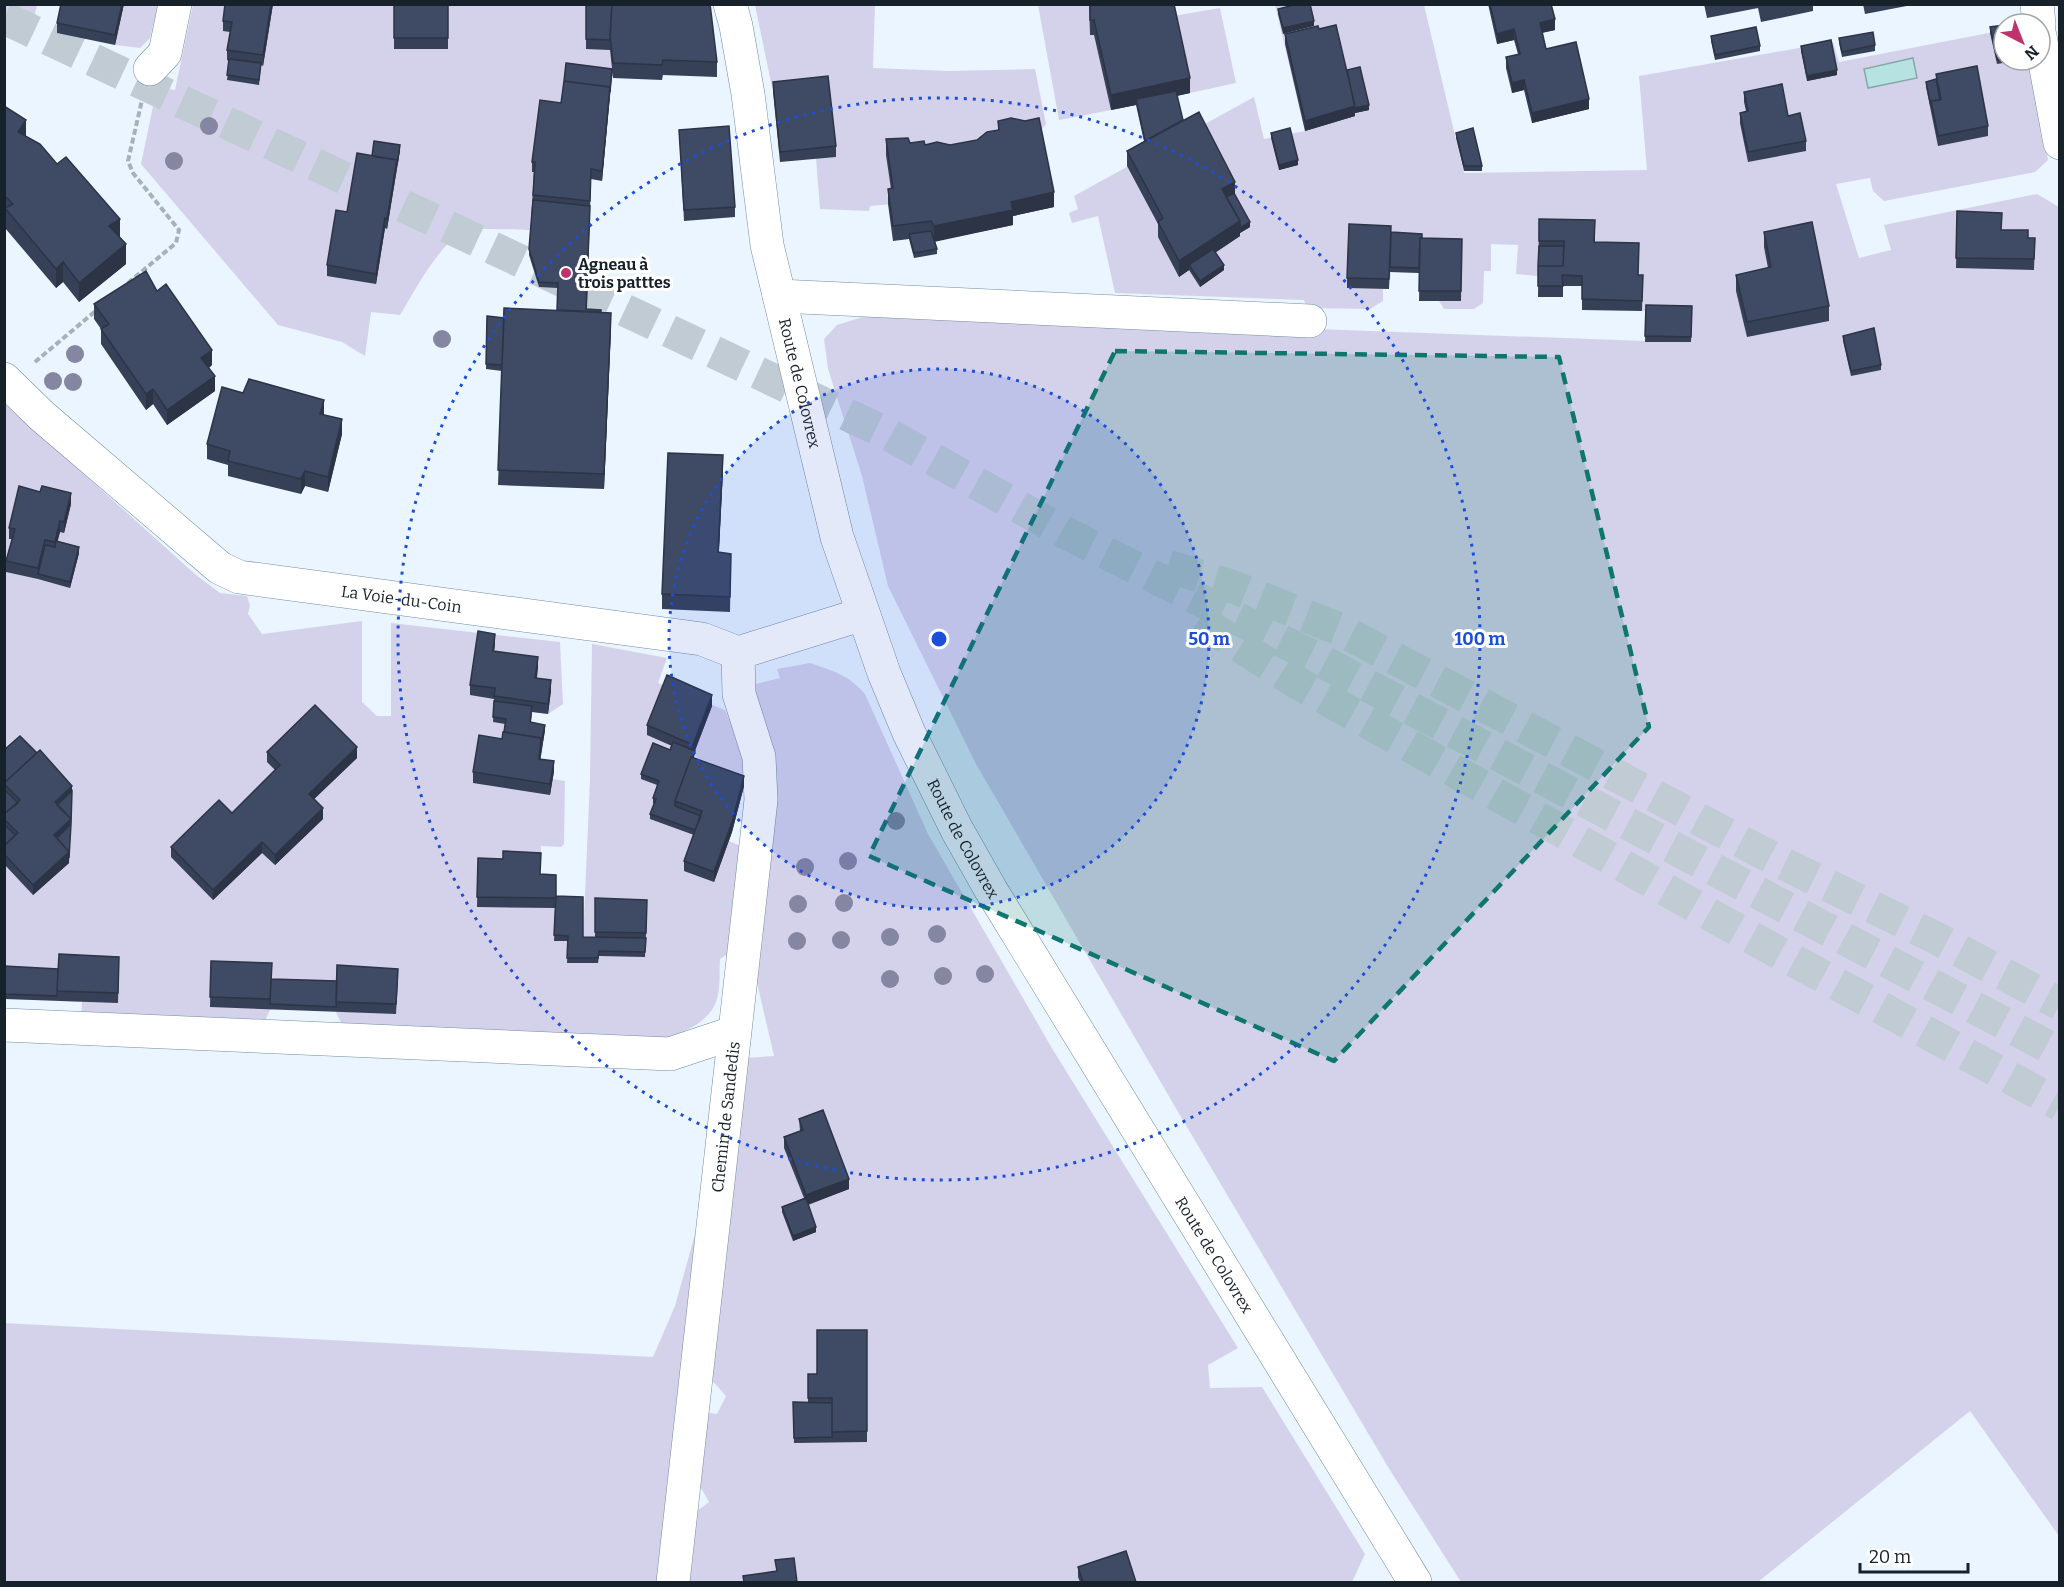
<svg xmlns="http://www.w3.org/2000/svg" width="2064" height="1587" viewBox="0 0 2064 1587" font-family="Bitter,serif">
	<rect width="100%" height="100%" fill="#eaf5ff"/>
	<path fill="#d4d2eb" d="M4,5H37L32,27L5,22Z
		M124,5H158L150,38L140,48L115,45Z
		M193,5H587L610,50L612,75L566,69L561,114L535,172L531,230C518,230 474,227 465,231C440,242 414,292 400,315L371,312L365,356L342,342L278,325L141,164L157,87L175,90Z
		M755,5H875L873,68L949,71L1035,69L1046,124L1039,133L893,204L870,206L869,211L820,209L816,158L836,157L828,86L773,92Z
		M1038,5H1089L1090,35H1094L1111,110L1059,120Z
		M1275,5H1424L1464,173L1647,170L1639,76L1833,42L1839,62L2004,30V60H2029L2048,160L2035,172L1884,201L1873,191L1870,178L1836,184L1859,258L1891,250L1884,225L2037,194L2059,207V1536L1970,1411L1758,1582H1461L1388,1467L1174,1105L976,764L888,586L862,476L828,369L824,339L837,325L875,313L1645,341L1646,311H1642L1643,285L1594,252L1595,231L1538,276L1516,274L1518,245L1491,244V271H1484L1483,303L1474,309H1444L1439,301H1419V273L1391,272L1389,289H1383V301L1370,309L1307,308L1304,300L1115,293L1098,216L1072,223L1069,213L1078,209L1074,196L1254,97L1264,139L1305,131Z
		M1220,8L1236,83L1190,93L1173,16Z
		M4,402L196,575L220,593L247,596L250,605L248,614L262,634L362,621V702L377,716H391V623L560,642L563,704L548,714L532,712L530,727L545,730L539,769L554,771L553,779L565,781L564,844L561,847L541,846L540,884L556,886L554,940L583,941L590,779L592,644L667,658L658,683L725,710L749,768L744,786L691,767L695,755L694,754L653,803L732,832L729,841L746,848L736,948L720,959C719,972 721,990 716,1002C707,1026 677,1034 655,1043L344,1029L336,1012L337,986L270,1010L263,1025L81,1020L82,1002L57,1001L58,975L5,972Z
		M810,663C833,671 849,675 865,694L928,834L1053,1050L1238,1348L1208,1365L1210,1388L1262,1387L1365,1554L1352,1582H685L693,1514L709,1502L696,1479L704,1412L717,1414L726,1396L708,1376L744,1058L774,1056L755,974L752,685L780,678L777,669Z
		M696,1231L657,1582H5L4,1323L653,1357L675,1306Z"/>
	<path fill="#b6e2e1" stroke="#86a8aa" stroke-width="1.5" d="M1913,58L1917,78L1868,88L1864,69Z"/>
	<g fill="none" stroke-linecap="round" stroke-linejoin="round">
		<path stroke="#c0cbd4" stroke-width="33" stroke-dasharray="33 16" stroke-linecap="butt" d="M4,18L886,433L1064,532L1314,657L2060,1053
			M1168,566L1231,586L1339,629L1774,859L1936,938L2060,1004
			M1199,620L1296,682L1743,933L2060,1105"/>
		<g stroke="#728da2" stroke-width="34">
			<g id="minor">
				<path id="s1" d="M730,4L736,26L748,94L767,245L837,537L884,673L909,733L957,830L991,890L1415,1582"/>
				<path d="M2037,4L2039,24"/>
				<path d="M2040,36L2060,143"/>
				<path d="M150,69L165,53L175,4"/>
				<path d="M779,296L1310,321"/>
				<path id="s2" d="M4,379L42,416L220,568L239,577L702,639L738,653L863,614"/>
				<path d="M4,1025L670,1054L733,1033"/>
				<path id="s3" d="M673,1582L761,800L759,757L739,694L738,653"/>
			</g>
		</g>
		<path stroke="#a6b1ba" stroke-width="4" stroke-dasharray="6 3" stroke-linecap="butt" d="M128,283L176,243L179,230L133,173L128,161L142,100
			M35,362L98,309"/>
		<use href="#minor" stroke="#fff" stroke-width="33"/>
	</g>
	<g fill="#8586a2">
		<circle cx="209" cy="126" r="9"/>
		<circle cx="174" cy="161" r="9"/>
		<circle cx="442" cy="339" r="9"/>
		<circle cx="75" cy="354" r="9"/>
		<circle cx="53" cy="381" r="9"/>
		<circle cx="73" cy="382" r="9"/>
		<circle cx="896" cy="821" r="9"/>
		<circle cx="848" cy="861" r="9"/>
		<circle cx="805" cy="867" r="9"/>
		<circle cx="844" cy="903" r="9"/>
		<circle cx="798" cy="904" r="9"/>
		<circle cx="937" cy="934" r="9"/>
		<circle cx="890" cy="937" r="9"/>
		<circle cx="841" cy="940" r="9"/>
		<circle cx="797" cy="941" r="9"/>
		<circle cx="985" cy="974" r="9"/>
		<circle cx="943" cy="976" r="9"/>
		<circle cx="890" cy="979" r="9"/>
	</g>
	<path fill="#364056" d="M124,4L115,45L57,33V23Z
		M273,4L263,66L261,65L259,85L227,80L229,61L227,60V50L230,32L223,31V21Z
		M394,4H448V49H394Z
		M586,4L717,62V77L663,75L662,80L613,78L612,72L602,181L591,179L587,309L601,312L611,328L604,489L498,485L502,371L486,369L487,316L504,318L557,310L558,288L539,287L529,255L534,172H532V162L561,103L612,69L610,50L586,49Z
		M1089,4H1174L1190,93L1177,96L1183,120L1235,195L1250,227L1240,233V236L1215,253L1224,270L1200,287L1189,270L1179,277L1158,237V224L1127,166V151L1144,141L1136,105L1111,110L1094,35H1090Z
		M1298,4L1283,34L1278,14V9Z
		M1488,4H1551L1555,30L1542,33L1546,49L1589,109L1532,123L1524,90L1512,93L1506,68V57L1518,54L1514,40L1497,44Z
		M1704,4H1813V11L1761,22L1758,8L1707,18Z
		M1863,4H1917L1865,14Z
		M2004,25V60H2021L1997,64L1990,33V27Z
		M1319,29L1347,70L1369,110L1355,113V116L1305,131L1285,44V34Z
		M1711,36L1760,46V51L1715,60L1711,41Z
		M1839,38L1875,45V51L1842,57L1839,43Z
		M1801,46L1837,75L1807,81L1801,51Z
		M1936,74L1988,126V136L1938,146L1926,87V82L1936,79Z
		M773,82L836,146V157L780,162L773,92Z
		M1744,92L1788,116L1806,141V151L1748,162L1740,123V113L1746,111L1744,102Z
		M4,106L26,137L120,237L126,264L79,302L63,282L56,288L5,228Z
		M998,121L1054,207L1013,216V225L935,241L937,249V254L914,258L909,239L893,241L888,204V189H891L886,155V139L925,145H950L977,140L998,130Z
		M679,130L735,207V217L684,221Z
		M1271,133L1298,165L1279,170L1271,138Z
		M1456,133L1482,166V171H1464L1456,138Z
		M400,150L387,229L385,228L376,284L327,276V265L372,156Z
		M1957,211L2002,230L2028,238H2035L2034,270L1956,268Z
		M1539,219L1595,231V242L1638,275H1643L1642,311L1582,310V286H1563V297H1538Z
		M1391,226L1389,289L1347,288V278Z
		M1391,232L1422,238L1462,239L1461,301H1419L1420,255L1419,273L1390,272Z
		M1764,232L1829,306V321L1747,337L1736,291V275L1768,268L1764,247Z
		M157,291L212,365L209,368L215,391L167,425L153,404L146,410L101,344V329L94,319V304Z
		M1646,305L1692,306L1691,342H1645Z
		M1843,336L1881,365V370L1851,376L1843,341Z
		M243,393L324,415L342,434L328,492L305,486L301,494L228,476V465L207,459V444Z
		M723,470L719,552L731,554L730,612L662,609V594Z
		M71,504L64,533L60,532L57,541L79,553L70,588L38,579L6,572V561L12,539H9V528Z
		M495,644L494,651L538,667L537,678L551,690L548,714L532,712L531,723L545,730L540,759L554,771L550,795L473,783V772L502,739L504,732L505,724L493,722L494,699L470,695V685Z
		M712,706L695,751L694,758L744,786L732,832L714,882L684,871V861L694,835L650,819V814L654,804L653,803V798L657,785L641,779V774L670,750L672,746L647,735V725Z
		M4,750L69,863L33,895L4,864Z
		M267,752L357,758L314,799L323,819L275,865L262,853L213,900L171,857V847L232,813L275,770L267,762Z
		M478,858L541,874L583,937H595V898L647,911L645,957L599,956L598,963H567L568,941H554L555,908L477,907Z
		M211,961L272,979L337,981L398,979L396,1014L210,1007Z
		M4,966L58,969L119,967L118,1003L4,999Z
		M799,1119L849,1189L808,1205L816,1232L793,1241L782,1212V1207L804,1198L784,1148V1137L800,1131Z
		M867,1330V1442L794,1443L793,1402L808,1403V1374H817Z
		M1078,1567L1136,1582H1080L1078,1577Z"/>
	<path fill="#2c3446" d="M122,4H124L115,45V35Z
		M271,4H273L263,66V55Z
		M1555,19V30L1540,33V23Z
		M1314,21V26L1283,34V28Z
		M1514,29V40L1497,44V34Z
		M612,69V75L602,181V171Z
		M1837,70V75L1807,81V76Z
		M1190,78V93L1137,104L1136,99V105L1111,110V95Z
		M1524,80V90L1512,93V83Z
		M1589,99V109L1532,123V113Z
		M1369,105V110L1355,113V116L1305,131V121L1355,106Z
		M26,120V140L18,132Z
		M400,145V150L387,229V219Z
		M1298,160V165L1279,170V165Z
		M1235,182V197L1224,203L1222,189Z
		M1054,192V207L1013,216V225L934,242V226L1011,202Z
		M385,218V228L376,284V274Z
		M120,219V238L109,226Z
		M1240,221L1250,222V227L1240,233V236L1191,268L1189,265V270L1179,277V261Z
		M126,244V264L79,302V283Z
		M63,262V282L56,288V269Z
		M1224,265V270L1200,287V281Z
		M611,313V328L604,489V474Z
		M212,350V365L201,373V358Z
		M215,376V391L167,425V410Z
		M153,389V404L146,410V394Z
		M324,400V415L320,414Z
		M342,419V434L328,492V477Z
		M723,455V470L718,567V552Z
		M305,471V486L301,494V479Z
		M71,493V504L64,533V522Z
		M60,521V532L55,552V542Z
		M79,547V553L70,588V582Z
		M495,634V644L493,661V651Z
		M538,657V667L535,688V678Z
		M551,680V690L548,714V704Z
		M712,695V706L693,755V745Z
		M545,725V730L539,769V759L541,738Z
		M357,747V758L309,804V794Z
		M554,761V771L550,795V784Z
		M744,776V786L732,832L714,882V872Z
		M72,786V796L69,863L33,895V885L70,830L57,843L54,835L57,810L55,802Z
		M323,808V819L275,865V855Z
		M262,842V853L213,900V890Z
		M849,1179V1189L806,1205V1195Z
		M816,1227V1232L793,1241V1236Z"/>
	<path fill="#3f4a64" stroke="#2c3446" stroke-width="1.5" d="M61,4H122L115,35L57,23Z
		M225,4H271L263,55L227,50L232,22L223,21Z
		M394,4H448V38H394Z
		M586,4H612L610,40L586,39Z
		M612,4H710L717,62L663,60L662,65L613,63L610,35Z
		M1090,4H1174L1190,78L1111,95L1094,20H1090Z
		M1298,4H1310L1314,21L1283,28L1278,9Z
		M1490,4H1551L1555,19L1540,23L1546,49L1576,42L1589,99L1532,113L1524,80L1512,83L1506,57L1520,54L1514,29L1497,34Z
		M2023,22V24H2010Z
		M1336,25L1355,106L1305,121L1285,34L1318,26L1319,29Z
		M2004,25V58L1997,59L1990,27Z
		M1756,27L1760,46L1715,55L1711,36Z
		M1873,32L1875,45L1842,52L1839,38Z
		M1831,40L1837,70L1807,76L1801,46Z
		M229,59L261,63L259,80L227,75Z
		M566,63L612,69L610,92V87L564,81Z
		M1977,66L1988,126L1938,136L1931,101L1941,99L1936,74Z
		M1360,67L1369,105L1355,108L1347,70Z
		M828,76L836,146L780,152L773,82Z
		M1936,79L1940,100L1931,101V106L1926,82Z
		M564,81L610,87L602,171L591,169L590,201L533,195L535,162H532L540,100L561,103Z
		M1782,84L1788,116L1800,113L1806,141L1748,152L1740,113L1748,111L1744,92Z
		M1176,91L1183,120L1145,141L1136,99Z
		M4,106L26,120L18,132L40,144L57,164L66,157L120,219L109,226L126,244L79,283L63,262L56,269L5,208L13,204L4,195Z
		M1199,112L1235,182L1222,189L1240,221L1179,261L1158,222L1163,218L1127,151Z
		M1011,118L1025,121L1039,118L1054,192L1011,202L1013,210L934,226L931,221L893,226L888,189L893,188L886,139L908,138L910,143L924,141L925,145L937,142L950,145L977,140L987,132L999,130L998,121Z
		M729,126L735,207L684,210L679,130Z
		M1290,128L1298,160L1279,165L1271,133Z
		M1473,128L1482,166H1464L1456,133Z
		M374,141L400,145L397,165V160L372,156Z
		M357,153L397,160L387,219L385,218L376,274L327,265L336,210L347,212Z
		M1234,193L1250,222L1240,228V221L1226,197Z
		M533,200L590,206L586,309L601,310V312L557,310L558,283L539,282L529,249Z
		M1957,211L2002,213L2001,230H2028V238H2035L2034,259L1956,258Z
		M1539,219L1595,220L1594,242L1639,243L1638,275H1643L1642,301L1582,299V276L1562,275L1563,286H1538V266H1563L1564,241H1539Z
		M1812,222L1829,306L1747,322L1736,275L1771,267L1764,232Z
		M1349,224L1391,226L1389,279L1347,278Z
		M931,231L937,249L914,253L909,234Z
		M1391,232L1422,234V238H1420L1419,268L1390,267Z
		M1420,238L1462,239L1461,291H1419Z
		M1539,246H1564L1563,266H1538Z
		M1213,249L1224,265L1200,281L1189,265Z
		M146,271L157,291L166,284L212,350L201,358L215,376L167,410L153,389L146,394L101,329L109,324L94,304Z
		M1646,305L1692,306L1691,337L1645,336Z
		M504,308L611,313L604,474L498,470Z
		M487,316L504,318L502,365L486,364Z
		M1874,328L1881,365L1851,371L1843,336Z
		M249,379L324,400L320,414L342,419L328,477L305,471L301,479L228,461L230,451L207,444L222,387L243,393Z
		M668,453L723,455L718,552L731,554L730,597L662,594Z
		M19,486L40,492L42,486L71,493L64,522L60,521L55,542L45,540L38,568L6,561L15,529L9,528Z
		M56,541L79,547L70,582L38,574L45,545L55,547Z
		M478,631L495,634L493,651L538,657L535,678L551,680L548,704L494,696L495,688L470,685Z
		M667,675L712,695L693,745L647,725Z
		M494,701L532,706L530,722L545,725L541,743V738L504,732L506,719L493,717Z
		M315,705L357,747L309,794L323,808L275,855L262,842L213,890L171,847L219,800L232,813L280,765L267,752Z
		M503,732L541,738L539,759L554,761L550,784L473,772L479,735L502,739Z
		M20,736L37,753L4,783V750Z
		M673,742L695,751L693,757H691L675,801V806L701,816L695,830L650,814L656,799L653,798L659,781L641,774L653,743L670,750Z
		M40,750L72,786L55,802L71,819L54,835L69,852L33,885L4,854V846L18,833L4,819V814L20,800L4,784V783Z
		M691,757L744,776L732,822L714,872L684,861L702,811L675,801Z
		M4,789L18,803L4,814Z
		M72,791L71,824V819L57,805Z
		M4,824L15,835L4,846Z
		M71,824L69,858V852L57,838Z
		M503,851L541,853L540,874L556,875V898L477,897L478,858L503,859Z
		M556,896L583,897V937L646,938L645,952L599,951L598,958H567L568,936L554,935Z
		M595,898L647,900L646,933L595,932Z
		M59,954L119,957L118,993L57,991Z
		M211,961L272,963L270,999L210,997Z
		M337,965L398,969L396,1004L336,1002Z
		M4,966L58,969L57,996L4,994Z
		M271,979L337,981L336,1007L270,1004Z
		M823,1110L849,1179L806,1195L784,1137L803,1130L799,1119Z
		M806,1198L816,1227L793,1236L782,1207Z
		M817,1330H867V1431L832,1432V1398H808V1374H817Z
		M793,1402L832,1403V1437L794,1438Z
		M1126,1551L1136,1582H1083L1078,1567Z
		M794,1558L797,1582H744L743,1576L777,1571L775,1560Z"/>
	<path fill="#0f766e" fill-opacity="0.2" stroke="#0f766e" stroke-width="4.5" stroke-dasharray="12 8" stroke-linejoin="round" d="M1115,351L1559,357L1649,727L1334,1061L869,856Z"/>
	<circle cx="939" cy="639" r="270" fill="#1d4ed8" fill-opacity=".12"/>
	<g fill="none" stroke="#1d4ed8" stroke-width="3" stroke-dasharray="3 6">
		<circle cx="939" cy="639" r="270"/>
		<circle cx="939" cy="639" r="541"/>
	</g>
	<circle fill="#be336c" stroke="#fff" stroke-width="2" cx="566" cy="273" r="6"/>
	<g text-anchor="middle" dominant-baseline="central" stroke-width="6" stroke-linejoin="round" paint-order="stroke">
		<g font-size="16" font-weight="bold" fill="#172129" stroke="#fff" text-anchor="start">
			<text x="578" y="264">Agneau à<tspan x="578" dy="18">trois patttes</tspan></text>
		</g>
		<g font-size="16" fill="#172129" stroke="#fff">
			<text stroke="none"><textPath href="#s1" startOffset="386">Route de Colovrex</textPath></text>
			<text stroke="none"><textPath href="#s2" startOffset="472">La Voie-du-Coin</textPath></text>
			<text stroke="none"><textPath href="#s1" startOffset="872">Route de Colovrex</textPath></text>
			<text stroke="none"><textPath href="#s3" startOffset="468">Chemin de Sandedis</textPath></text>
			<text stroke="none"><textPath href="#s1" startOffset="1358">Route de Colovrex</textPath></text>
		</g>
	</g>
	<circle cx="939" cy="639" r="9" fill="#1d4ed8" stroke="#fff" stroke-width="3"/>
	<g font-size="18" text-anchor="middle" font-weight="bold" fill="#1d4ed8" stroke="#fff" stroke-width="6" stroke-linejoin="round" paint-order="stroke">
		<text x="1209" y="645">50 m</text>
		<text x="1480" y="645">100 m</text>
	</g>
	<rect width="2064" height="1587" fill="none" stroke="#172129" stroke-width="12"/>
	<g transform="translate(2022 42) rotate(138)"><circle r="28" fill="#ffffff" stroke="#a2a6a9" stroke-width="1.5"/>
	<path d="M0-4.5L10 22L0 15L-10 22Z" fill="#be336c"/>
	<text y="-9" font-size="16" font-weight="bold" text-anchor="middle" fill="#172129">N</text>
	</g>
	<path d="M1860 1563v9h108v-9" fill="none" stroke="#172129" stroke-width="3"/>
	<text x="1869" y="1563" font-size="18" fill="#172129" stroke="#ffffff" stroke-width="4.5" paint-order="stroke">20 m</text>
</svg>
